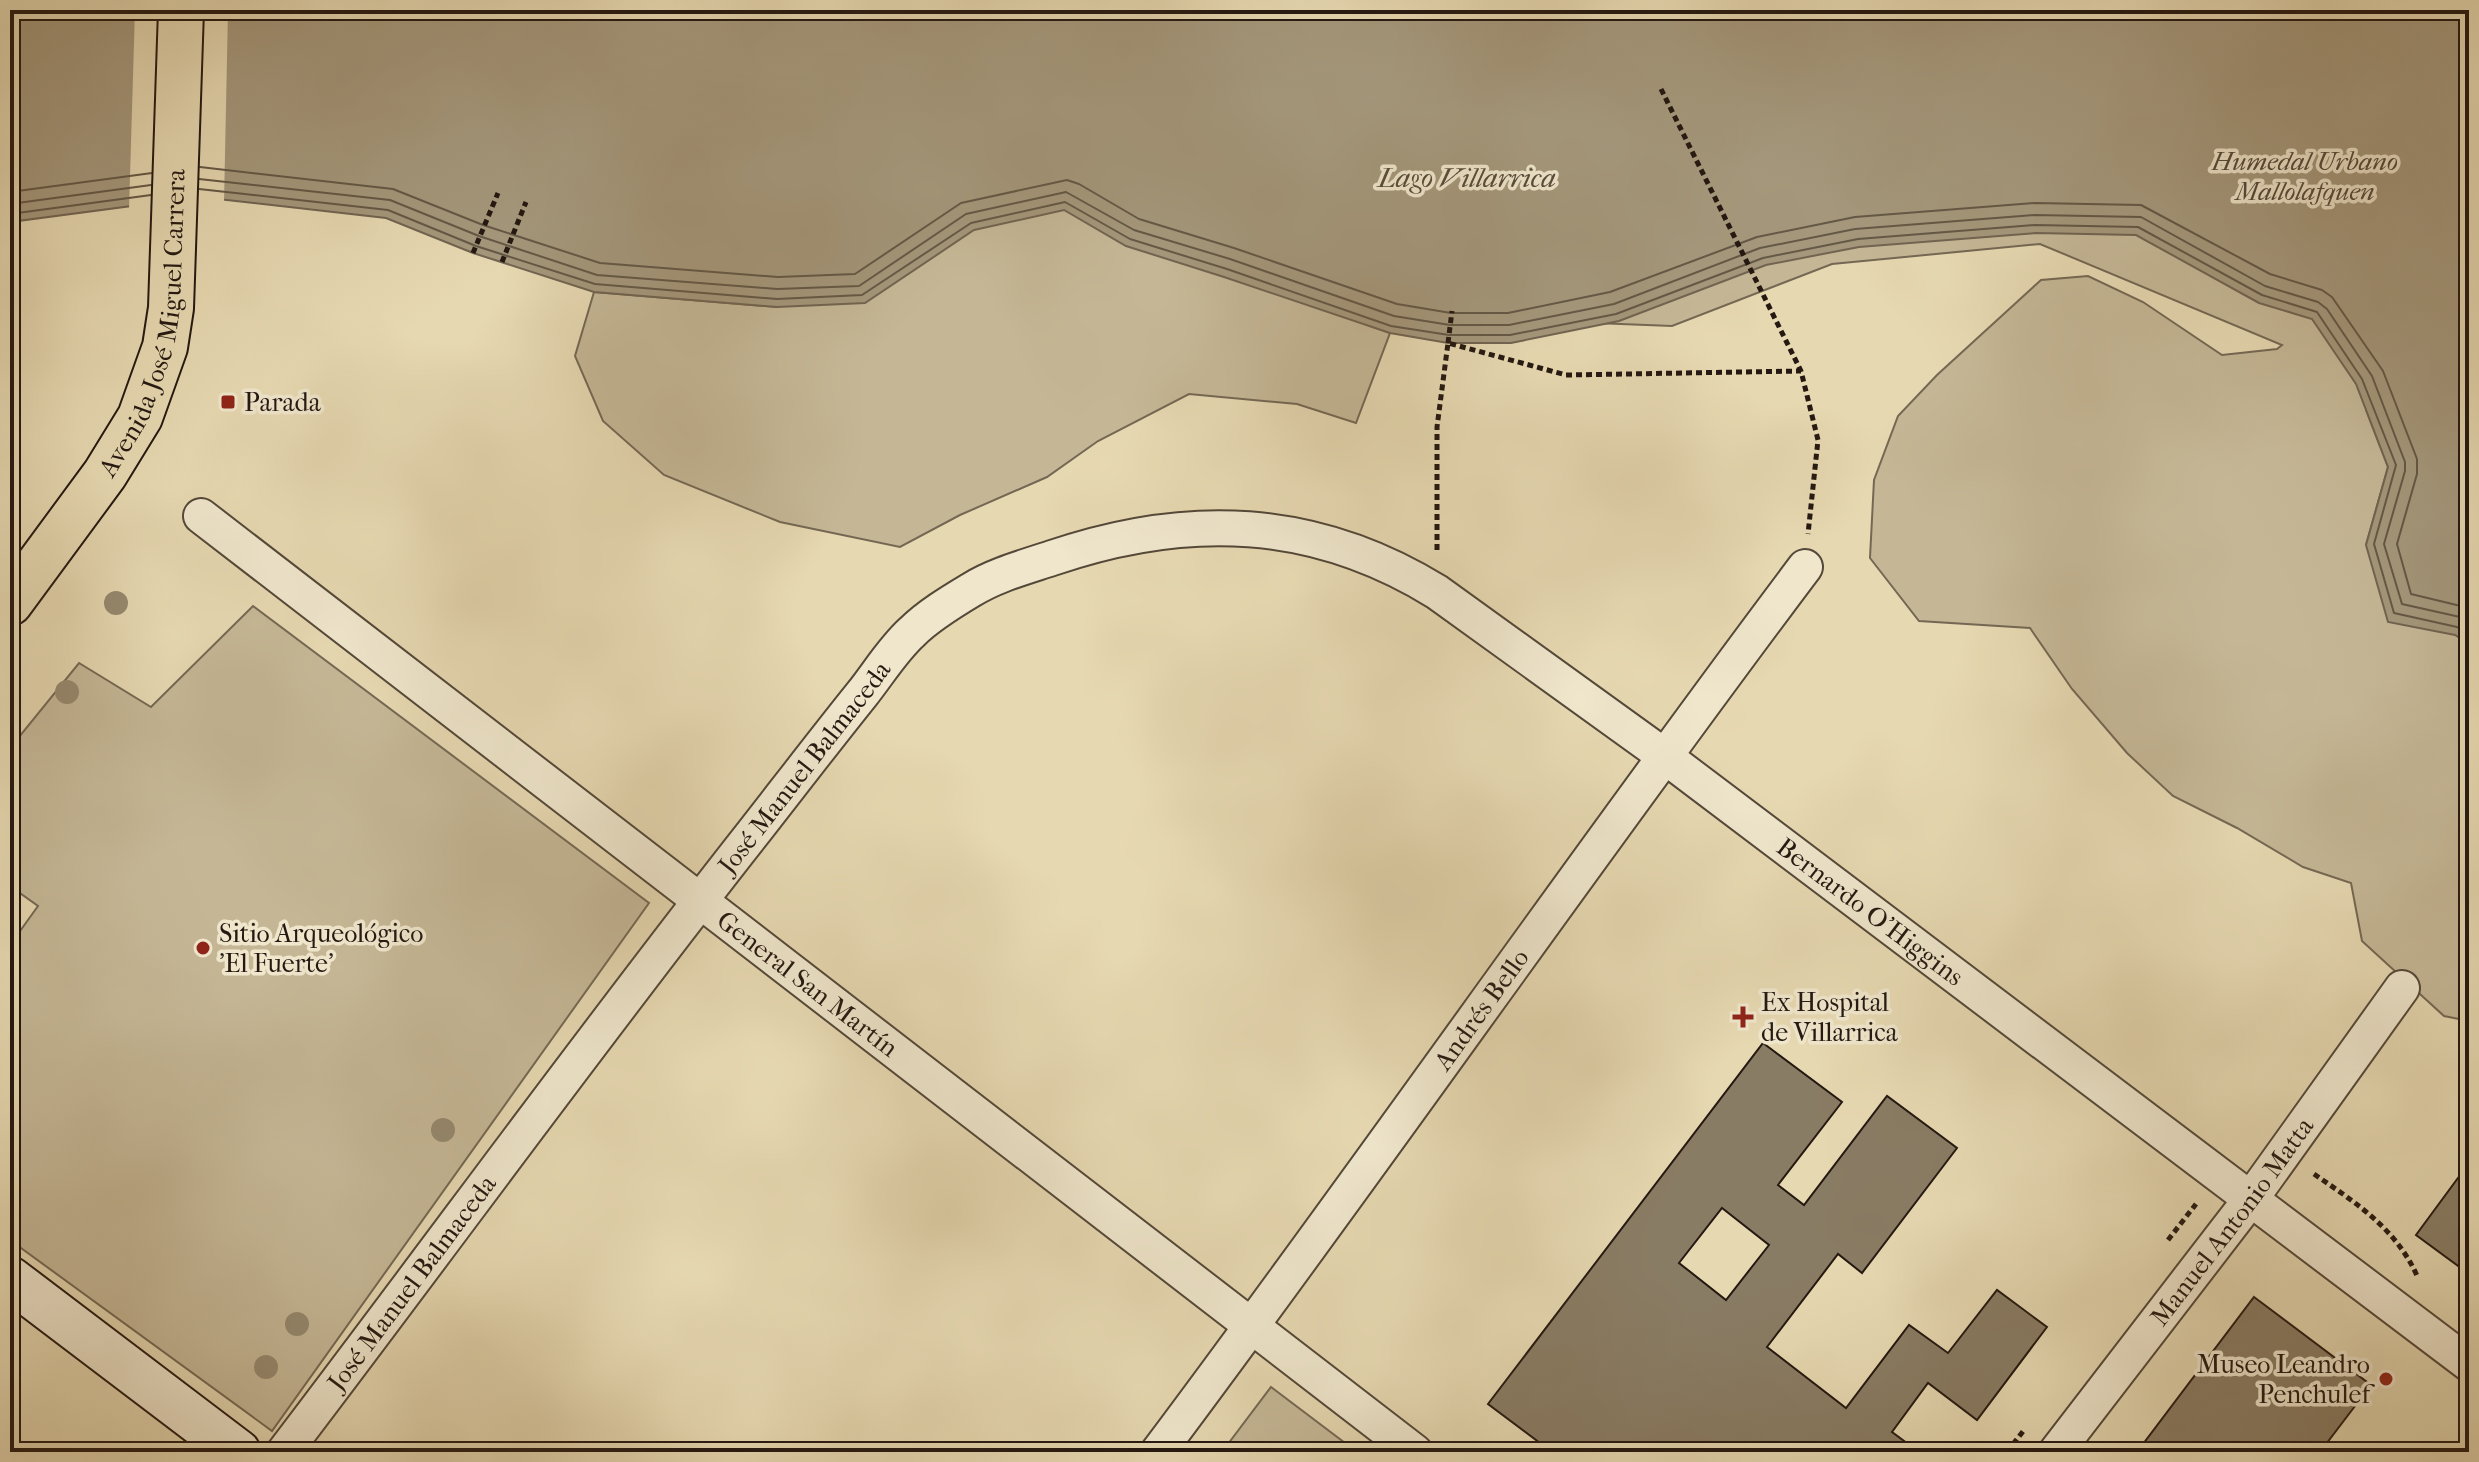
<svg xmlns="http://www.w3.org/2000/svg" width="2479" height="1462" viewBox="0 0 2479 1462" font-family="'IM FELL French Canon',serif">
	<rect width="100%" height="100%" fill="#e6d8b1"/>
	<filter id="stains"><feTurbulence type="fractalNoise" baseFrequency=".0025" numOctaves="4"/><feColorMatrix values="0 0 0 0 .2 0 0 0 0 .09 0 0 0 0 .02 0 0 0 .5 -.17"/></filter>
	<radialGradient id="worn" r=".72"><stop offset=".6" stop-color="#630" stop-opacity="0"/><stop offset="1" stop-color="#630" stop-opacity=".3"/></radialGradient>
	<path fill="#c5b796" stroke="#746854" stroke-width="2" fill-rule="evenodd" d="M10,10H2469V1021L2444,1016L2362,941L2351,883L2303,867L2237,828L2173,796L2127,753L2072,689L2030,628L1919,621L1870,558L1874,480L1898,416L1937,375L2041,280L2088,276L2143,302L2222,355L2277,349L2282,345L2040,244L1832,264L1672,326L1334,313L1390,333L1356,423L1297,404L1189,394L1098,441L1047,477L960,515L900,547L780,522L664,475L603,421L575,356L594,292L777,307ZM2366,410L2396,450L2366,545L2388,467Z
		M253,606L649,903L272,1431L10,1240V945L38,906L10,886V748L79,663L151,707Z
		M1271,1387L1357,1452H1222Z"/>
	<path fill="#a4977b" stroke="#716451" stroke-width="2" d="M10,10H2469V644L2455,635L2388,622L2366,545L2388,467L2356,384L2312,319L2259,303L2136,235L2036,233L1859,247L1766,265L1619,321L1511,343H1448L1390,333L1224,277L1126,246L1064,210L974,230L865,303L777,307L594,292L473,253L386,218L200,197L10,222Z"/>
	<path fill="#e6d8b1" d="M135,10H228L224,203L200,201L129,210Z"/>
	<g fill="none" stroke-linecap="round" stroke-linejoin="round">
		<path stroke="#645846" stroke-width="2" d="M200,167L393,189L483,225L600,263L778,277L855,274L961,203L1067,180L1079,184L1139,219L1234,248L1397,304L1451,313H1508L1610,292L1757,237L1855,217L2035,203L2141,205L2270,274L2322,290L2332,297L2383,371L2417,459V474L2397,544L2411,594L2469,608
			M199,179L390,200L479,236L597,275L777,289L859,286L966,214L1066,192L1134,230L1230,259L1394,316L1450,325H1509L1614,304L1760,248L1855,229L2035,215L2141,217L2265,286L2318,302L2327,309L2372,376L2405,462V471L2384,544L2402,604L2460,617L2469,622
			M199,189L388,210L476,246L595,284L777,299L862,295L971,223L1065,202L1130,239L1227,269L1391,326L1449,335H1510L1616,314L1763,258L1858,239L2035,225L2138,227L2262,295L2317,312L2362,379L2396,465L2374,544L2394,613L2457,627L2469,635
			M10,192L152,173
			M10,204L151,185
			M10,214L151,195"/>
	</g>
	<path fill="#897c64" stroke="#241811" stroke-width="2" fill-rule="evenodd" d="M1763,1043L1842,1102L1778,1185L1804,1205L1887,1096L1957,1148L1862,1273L1838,1254L1767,1347L1846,1408L1909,1325L1948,1353L1997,1290L2047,1327L1977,1420L1928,1383L1892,1432L1919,1452H1552L1488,1404ZM1722,1208L1769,1245L1726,1300L1679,1263Z
		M2469,1163V1274L2416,1235Z
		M2254,1297L2371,1385L2320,1452H2137Z"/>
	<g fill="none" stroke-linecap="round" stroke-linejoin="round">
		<g stroke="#544839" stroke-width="38">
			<g id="minor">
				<path id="s1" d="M201,516L1415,1452"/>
				<path id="s2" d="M284,1452C441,1246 593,1036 753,833C789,787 825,740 862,694C878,674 893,649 912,632C928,616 951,602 971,590C995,575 1025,567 1052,558C1187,512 1314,516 1437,592L1663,755L2469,1364"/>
				<path id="s3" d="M1158,1452C1377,1160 1585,859 1805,567"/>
				<path id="s4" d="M2056,1452L2250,1200L2402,988"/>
			</g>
		</g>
		<g stroke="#241811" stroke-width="48">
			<path id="secondary" d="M10,1279L238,1452"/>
		</g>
		<g stroke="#241811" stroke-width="48">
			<g id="primary">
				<path id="s5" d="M10,603L105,474L140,417L165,347L171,308L181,10"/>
			</g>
		</g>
		<path stroke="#241811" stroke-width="5" stroke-dasharray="6 4" stroke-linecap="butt" d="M1661,89L1801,371
			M473,253L498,193
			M502,262L526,202
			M1448,343L1452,311
			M1437,550V427L1448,343L1566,375L1801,371L1818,440L1808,534
			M2314,1174C2356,1203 2397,1229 2418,1278
			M2168,1240L2196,1204
			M2007,1452L2024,1430"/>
		<use href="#minor" stroke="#efe6cc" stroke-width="34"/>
		<use href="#secondary" stroke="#efe6cc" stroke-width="44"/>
		<use href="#primary" stroke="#e6d8b1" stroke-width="44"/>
	</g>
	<g fill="#96896f">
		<circle cx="116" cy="603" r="12"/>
		<circle cx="67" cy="692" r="12"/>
		<circle cx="443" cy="1130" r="12"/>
		<circle cx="297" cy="1324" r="12"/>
		<circle cx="266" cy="1367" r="12"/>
	</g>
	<g fill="#8f2418" stroke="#efe6cc" stroke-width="3">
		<rect x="220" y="394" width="16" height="16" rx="4"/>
		<circle cx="203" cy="948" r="8"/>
		<path d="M1739 1005h8v8h8v8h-8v8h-8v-8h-8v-8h8z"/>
		<circle cx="2386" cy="1379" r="8"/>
	</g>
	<g text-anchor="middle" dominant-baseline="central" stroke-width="7" stroke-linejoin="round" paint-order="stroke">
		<g font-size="26" font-style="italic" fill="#544839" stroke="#efe6cc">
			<text x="2305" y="161">Humedal Urbano<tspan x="2305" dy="30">Mallolafquen</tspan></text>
		</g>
		<g font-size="26" fill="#241811" stroke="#efe6cc">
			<text stroke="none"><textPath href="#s5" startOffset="320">Avenida José Miguel Carrera</textPath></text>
			<text stroke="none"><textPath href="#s2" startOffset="860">José Manuel Balmaceda</textPath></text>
			<text stroke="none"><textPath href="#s2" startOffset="2132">Bernardo O'Higgins</textPath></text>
			<text stroke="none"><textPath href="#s1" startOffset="766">General San Martín</textPath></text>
			<text stroke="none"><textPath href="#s3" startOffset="548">Andrés Bello</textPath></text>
			<text stroke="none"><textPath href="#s4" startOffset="290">Manuel Antonio Matta</textPath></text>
			<text stroke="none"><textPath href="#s2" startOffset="212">José Manuel Balmaceda</textPath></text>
		</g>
		<g font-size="26" fill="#241811" stroke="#efe6cc" text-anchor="start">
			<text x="244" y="402">Parada</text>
			<text x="219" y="933">Sitio Arqueológico<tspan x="219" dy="30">'El Fuerte'</tspan></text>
			<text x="1761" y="1002">Ex Hospital<tspan x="1761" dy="30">de Villarrica</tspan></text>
			<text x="2370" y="1364" text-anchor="end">Museo Leandro<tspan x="2370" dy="30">Penchulef</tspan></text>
		</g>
		<g font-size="28" font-style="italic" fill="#574b3b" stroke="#efe6cc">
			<text x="1467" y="177">Lago Villarrica</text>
		</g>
	</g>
	<rect width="2479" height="1462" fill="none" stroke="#e6d8b1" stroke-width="40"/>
	<rect x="12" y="12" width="2455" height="1438" fill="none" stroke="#241811" stroke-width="4"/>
	<rect x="20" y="20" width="2439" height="1422" fill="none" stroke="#241811" stroke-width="2"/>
	<rect width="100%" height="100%" filter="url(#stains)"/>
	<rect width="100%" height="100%" fill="url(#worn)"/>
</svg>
